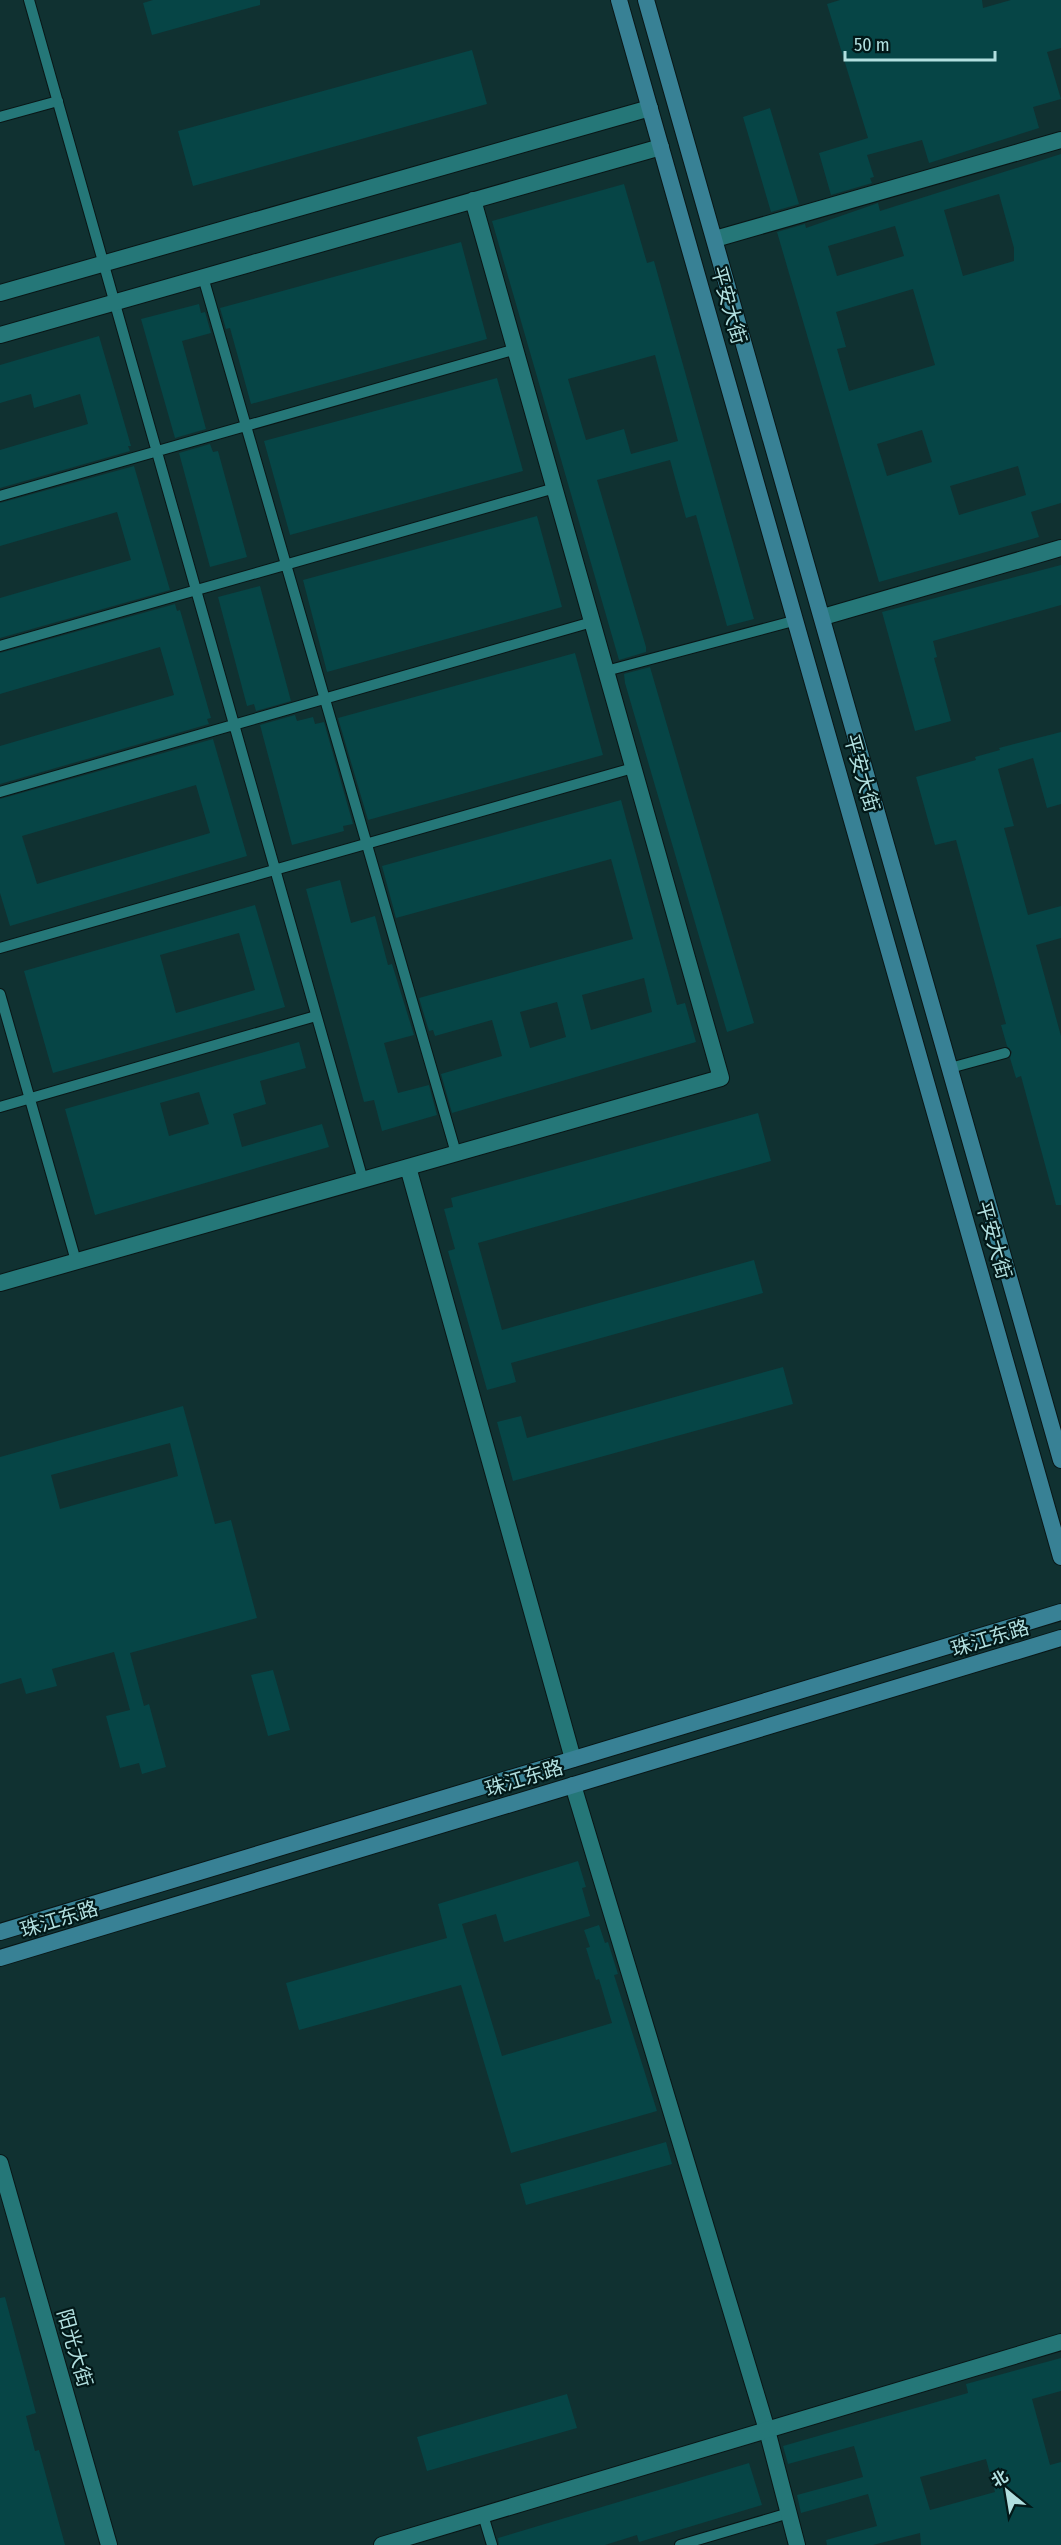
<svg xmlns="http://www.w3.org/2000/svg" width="1061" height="2545" viewBox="0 0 1061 2545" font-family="'Fira Sans Condensed','Noto Sans SC',sans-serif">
	<rect width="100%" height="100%" fill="#103131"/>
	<path fill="#064546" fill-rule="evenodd" d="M153,0H260V5L152,35L143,3Z
		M840,0H982L983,8L1011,0H1061V48L1047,52L1061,99L1033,107L1039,128L929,163L922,140L867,155L874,177L870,178L872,183L831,195L819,153L868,138L827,4Z
		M472,50L487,104L193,186L178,131Z
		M770,108L799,204L771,212L743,117Z
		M1061,154V503L1031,512L1039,537L879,582L777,232L805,224L806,228L878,203L880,211ZM999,194L1014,248V261L963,276L944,210ZM895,226L904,256L837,276L828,246ZM913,289L935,365L849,391L837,349L846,347L836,312ZM922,430L932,462L887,476L877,444ZM1018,466L1026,495L959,515L950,486Z
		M624,184L647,263L654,261L754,619L727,626L696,515L686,518L670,460L597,480L646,647V652L619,660L492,221ZM655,355L678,441L631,454L624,429L586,440L568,379Z
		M461,242L487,339L251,404L230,328L226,329L220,308Z
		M199,304L201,313L205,312L211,333L182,341L206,429L175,438L141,319Z
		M99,336L131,446H128L130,451L0,488V450L88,424L80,394L34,408L31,394L0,403V365Z
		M497,378L523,471L290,535L264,441Z
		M210,444L213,452L218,451L247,557L210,567L179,453Z
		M134,466L170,590L0,638V598L131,560L117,512L0,546V503Z
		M537,516L562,607L327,672L303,580Z
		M1061,565V605L933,641L937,657L934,658L951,721L915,731L882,612Z
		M260,586L291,701L256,711L254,704L247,706L218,597Z
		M175,604L177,611L180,610L211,718L207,719L209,724L0,784V746L174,695L160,647L0,694V653Z
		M575,653L603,755L368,820L338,718Z
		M650,667L754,1023L727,1032L625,683L624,674Z
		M295,715L297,721L313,717L315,724L324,722L353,824L343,826L344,831L292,845L260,725Z
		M1061,732V804L1047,808L1033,758L998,769L1014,826L1004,828L1028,915L1061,906V938L1036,945L1061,1036V1205H1056L1021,1076L1016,1078L1010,1058L1012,1052L1007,1046L1001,1025L1006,1024L956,840L935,845L916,777L976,760L975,757L1000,750L999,748Z
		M213,739L247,856L10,926L0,893V799ZM196,785L210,833L37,884L22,836Z
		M621,800L677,1005L685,1003L696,1042L452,1113L441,1074L502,1056L492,1020L435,1036L433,1030L429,1031L419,998L633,939L611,859L396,918L382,866ZM644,978L652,1012L591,1030L582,995ZM557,1002L566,1037L530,1048L520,1012Z
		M340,880L351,923L375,916L388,965L392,964L414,1035L384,1043L398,1093L429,1085L437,1115L382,1131L374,1100L364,1102L306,889Z
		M255,905L285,1007L53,1073L24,971ZM239,933L255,990L176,1013L160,955Z
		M299,1042L306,1068L260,1081L266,1104L233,1114L242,1147L322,1124L329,1147L95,1215L65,1109ZM199,1092L209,1124L169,1136L160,1103Z
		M758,1113L771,1161L478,1243L502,1330L754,1260L763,1293L511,1363L516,1382L487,1390L448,1251L455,1249L444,1209L453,1207L451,1198Z
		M783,1367L793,1404L513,1481L497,1422L521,1416L527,1438Z
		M183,1406L215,1524L231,1520L257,1618L130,1653L144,1706L149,1704L166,1767L142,1774L139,1763L120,1768L106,1716L130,1710L114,1652L52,1669L57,1686L26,1694L21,1678L0,1684V1457ZM170,1443L178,1476L60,1509L51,1475Z
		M273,1670L290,1730L268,1736L251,1675Z
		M578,1861L586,1887L582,1888L590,1916L504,1942L496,1914L462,1924L502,2056L612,2023L599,1979L596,1980L586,1948L590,1947L584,1930L599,1925L605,1943L608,1942L618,1974L614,1975L657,2111L511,2153L461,1985L299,2030L286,1983L447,1938L438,1904Z
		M666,2142L672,2164L526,2205L520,2184Z
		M5,2297L36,2413L26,2416L35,2451L39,2450L65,2545H0V2298Z
		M1061,2358V2391L1032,2399L1050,2465L1061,2462V2545H921L920,2533L873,2545H827L826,2540L877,2526L868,2494L801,2513L797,2495L863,2477L854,2446L788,2464L783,2446L968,2393L966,2384ZM986,2459L995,2492L930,2510L920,2477Z
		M567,2394L577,2428L427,2471L417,2437Z
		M749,2463L762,2505L639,2542L637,2535L605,2545H499L498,2538Z"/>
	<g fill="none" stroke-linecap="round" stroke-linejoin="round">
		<g stroke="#091616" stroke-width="12">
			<path id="service" d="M29,0L363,1180
				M0,117L58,101
				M203,277L456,1153
				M0,496L516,349
				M0,646L555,488
				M606,671L797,620
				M0,792L592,622
				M0,948L633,768
				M0,994L76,1261
				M950,1068L1005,1053
				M0,1107L316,1016
				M483,2515L492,2545
				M680,2545L789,2513"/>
		</g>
		<g stroke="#091616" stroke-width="18">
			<path id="minor" d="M715,239L1061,140
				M0,293L650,108
				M0,335L661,147
				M408,1167L573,1759
				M0,1283L721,1078L473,200
				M573,1785L767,2430L797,2545"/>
		</g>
		<g stroke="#091616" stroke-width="18">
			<path id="tertiary" d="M823,617L1061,548
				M0,2163L109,2545
				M382,2545L1061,2342"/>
		</g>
		<g stroke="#091616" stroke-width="18">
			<path id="secondary" d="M619,0L1061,1557
				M646,0L1061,1460
				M0,1932L1061,1612
				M0,1958L1061,1638"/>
		</g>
		<use href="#service" stroke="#257778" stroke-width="10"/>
		<use href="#minor" stroke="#257778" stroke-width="16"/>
		<use href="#tertiary" stroke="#257778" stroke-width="16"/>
		<use href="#secondary" stroke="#388195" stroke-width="16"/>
	</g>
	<g text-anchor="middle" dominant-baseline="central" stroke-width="4.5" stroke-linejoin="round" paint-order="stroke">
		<g font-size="20" fill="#b1dfdf" stroke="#021818">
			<text transform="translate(729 305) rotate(74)">平安大街</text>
			<text transform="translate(862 773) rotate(74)">平安大街</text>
			<text transform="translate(994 1240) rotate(74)">平安大街</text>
			<text transform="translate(990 1638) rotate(-17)">珠江东路</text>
			<text transform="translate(524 1778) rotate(-17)">珠江东路</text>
			<text transform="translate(59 1919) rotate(-17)">珠江东路</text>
			<text transform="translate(75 2348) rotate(74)">阳光大街</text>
		</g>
	</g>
	<g transform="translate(1007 2491) rotate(330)" stroke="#021818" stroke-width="4.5" paint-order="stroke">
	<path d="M0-4.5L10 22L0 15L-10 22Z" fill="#b1dfdf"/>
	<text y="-9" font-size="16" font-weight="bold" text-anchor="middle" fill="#b1dfdf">北</text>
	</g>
	<path d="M845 51v9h150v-9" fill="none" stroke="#b1dfdf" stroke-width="3"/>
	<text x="854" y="51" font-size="18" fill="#b1dfdf" stroke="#021818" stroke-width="4.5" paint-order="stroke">50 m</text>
</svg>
